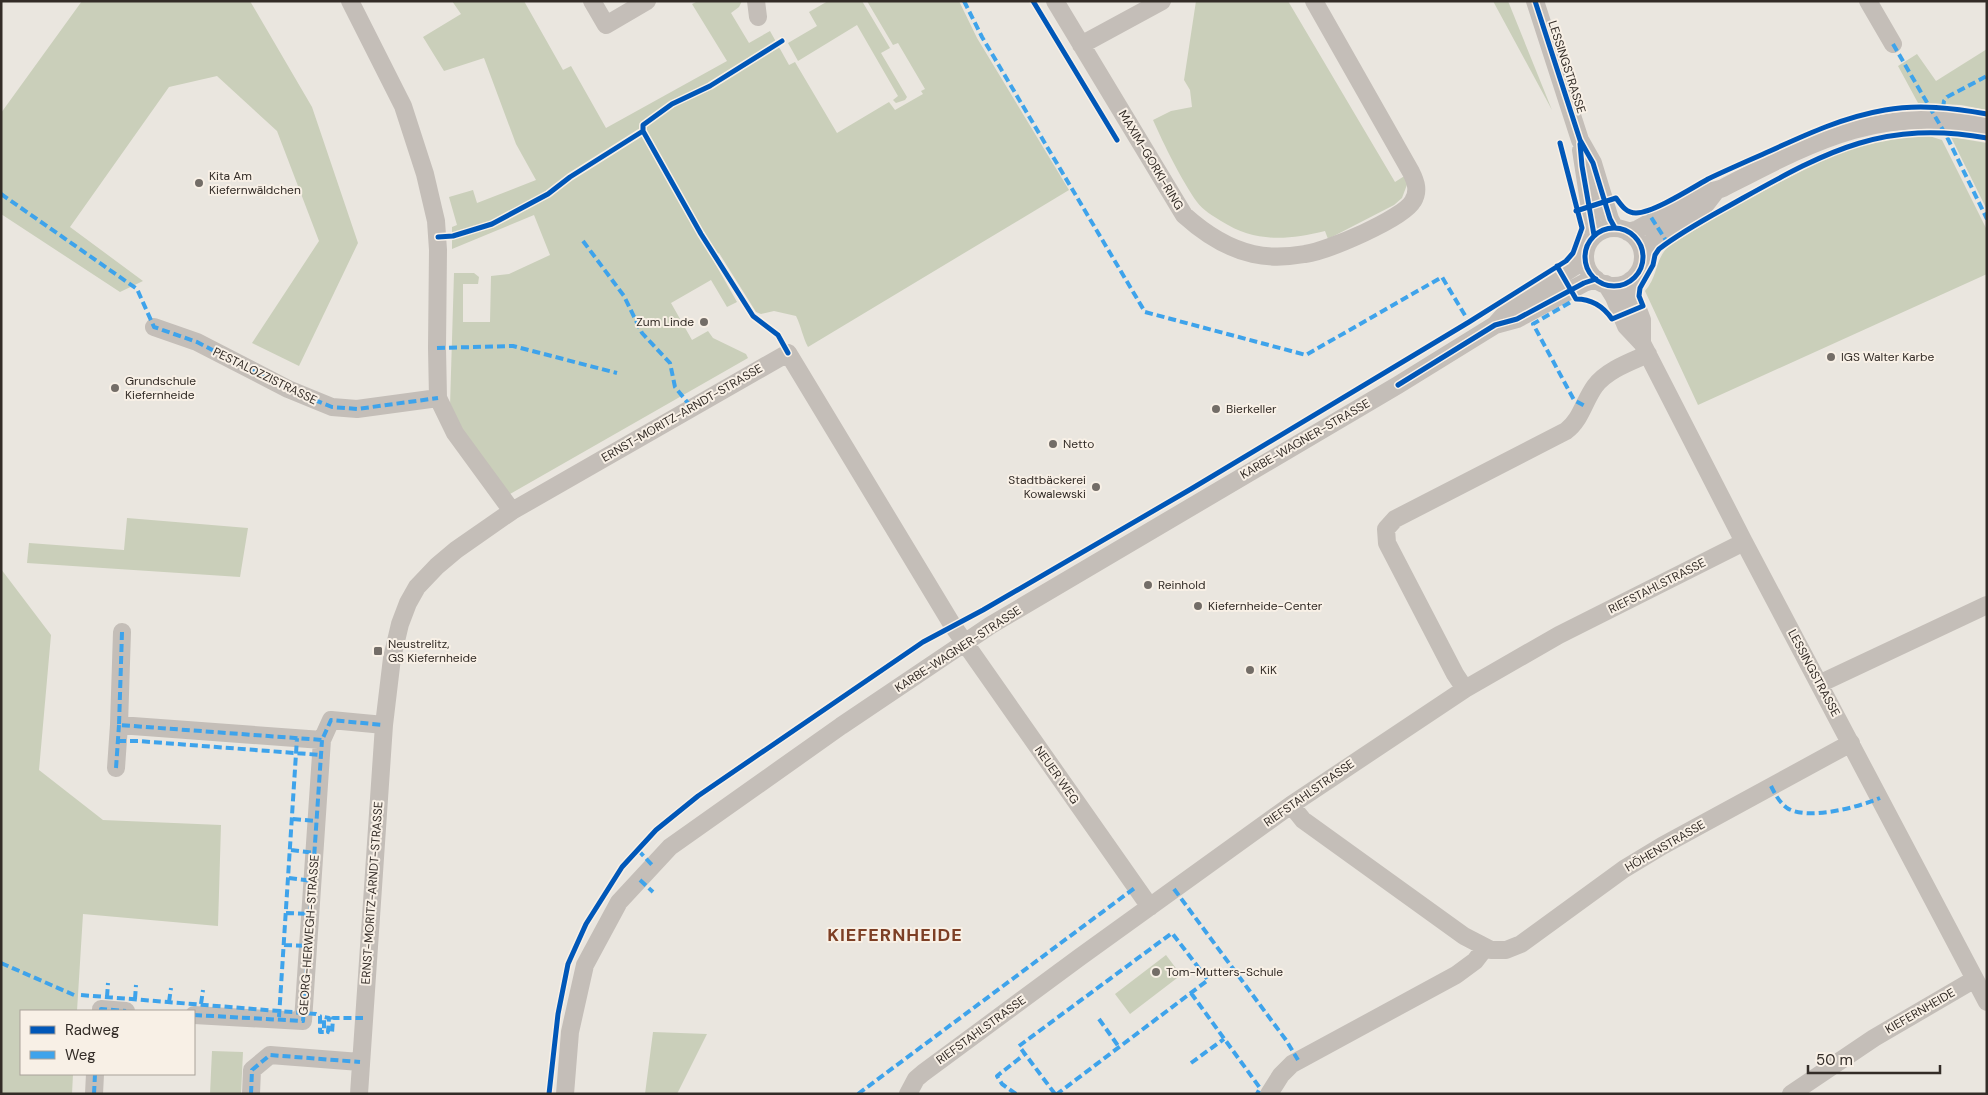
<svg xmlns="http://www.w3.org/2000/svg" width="1988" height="1095" viewBox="0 0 1988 1095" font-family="'DM Sans',sans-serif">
	<rect width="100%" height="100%" fill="#eae6df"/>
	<path fill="#cacfba" d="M82,1H250L312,107L358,243L299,366L252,343L319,241L277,131L217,76L169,87L70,227L143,281L120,292L1,214V113Z
		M452,1H524L563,70L571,66L606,128L727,61L692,4L698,1H742L739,7L731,13L749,43L770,31L789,65L795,62L837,133L889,102L895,110L923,94L921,91L925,89L898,43L893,45L867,1H959L977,38L1069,190L808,347C803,338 801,326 796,316L774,311L761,314L756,312L719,253L712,258L737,302L727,307L711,280L671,303L692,340L708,331L713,338L746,354L748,358L510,494L459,430L450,406L454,273H474L479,277L478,284H463V322H490L491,276L509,274L550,255L534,215L452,249V227L457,225L449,197L473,190L477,203L536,180L516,144L484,58L444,71L423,37L461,14Z
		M828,1H862L890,48L881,53L907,97L905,100L896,103L893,100L898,96L857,25L798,61L788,43L817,26L809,12Z
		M1196,1H1288L1395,182L1406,175L1408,182L1402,198L1394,205L1328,239L1325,231C1287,240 1256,243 1221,221C1213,216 1203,210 1197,202C1182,181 1164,145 1153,120L1171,111L1192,107L1190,90L1184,80Z
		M1493,1H1508L1552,110Z
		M1987,49V110L1961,105L1918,103L1898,66L1917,54L1936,81Z
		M1926,135L1942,140L1987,230V274L1698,405L1645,291C1659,275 1654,259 1670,245L1726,211L1823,159L1854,147L1894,138Z
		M1951,137L1987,143V210Z
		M127,518L248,528L240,577L27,563L29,543L124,550Z
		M1,569L51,635L39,770L103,820L221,825L218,926L83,914L77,1011H21V1074H73L72,1094H1Z
		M1166,955L1181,975L1130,1014L1115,994Z
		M653,1032L707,1034L677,1094H645Z
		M212,1051L243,1052L241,1094H210Z"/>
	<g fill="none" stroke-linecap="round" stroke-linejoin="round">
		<path stroke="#c4beb8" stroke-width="18" d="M350,1L403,106L425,174L436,221L438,250L437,348L438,398L455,433L512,511
			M592,1L606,25L647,1
			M756,1L758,17
			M1055,1L1184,215C1204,233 1226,248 1253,254C1270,258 1288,257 1305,254C1327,251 1403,219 1413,201C1419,191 1416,182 1411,172L1314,1
			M1535,1L1580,140L1593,163L1610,219L1615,228
			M1868,1L1893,44
			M1081,45L1162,1
			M1581,150L1594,235
			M1585 257a29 29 0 1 1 58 0a29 29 0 1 1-58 0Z
			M1628,232L1638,229C1658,218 1677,204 1697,194C1705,191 1714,192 1723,188C1814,141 1881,104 1987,126
			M1643,253L1654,239L1706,204L1716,191
			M1631,280V291L1642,320V343
			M1606,284L1614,297L1626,326L1642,343L1744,542L1987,1002
			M1495,325L1510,308L1574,267L1585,257
			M154,327L197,342L288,389L332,407L357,409L438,398
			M122,632L119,725L322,740L331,720L384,725
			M1819,684L1987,605
			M1465,689L1455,674L1387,543L1386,529L1395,519L1566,431C1581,420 1584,401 1595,386C1607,370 1630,362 1648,354
			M116,768L119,725
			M1291,805L1303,820L1464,936L1491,950H1506L1521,944L1624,869L1662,846L1851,743
			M101,1011V1009L126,1011
			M194,1015L303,1021L322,740
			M94,1094L95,1074
			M251,1094L252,1070L270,1055L360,1062
			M359,1094L384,725L392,658L400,624L408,603L417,587L437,566L456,550L512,511L788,353L953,626L1150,907
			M565,1094L570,1032L585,965L619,902L670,847L841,726L991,625L1398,385L1495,325L1517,319L1584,283L1596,279
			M908,1094L916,1079L923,1073L1080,957L1291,805L1465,689L1559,635L1744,542
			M1269,1094L1281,1075L1292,1064L1456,975L1475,961L1485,948
			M1791,1094L1874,1038L1975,979"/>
		<path stroke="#3ea3eb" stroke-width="4" stroke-dasharray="8 4" stroke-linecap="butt" d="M964,1L982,37L1145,312L1306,355L1442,277L1469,322
			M1893,44L1947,137L1987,219
			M1943,108L1944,101L1947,97L1987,76
			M1,194L137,289L154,327L197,342L288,389L332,407L357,409L438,398
			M1643,212L1647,211L1667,242L1665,244
			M583,241L624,296L642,333L670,363L675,387L692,408
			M1581,299H1576L1533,324L1574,400L1585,406
			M437,348L513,346L617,373
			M122,632L119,725L322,740L331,720L384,725
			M118,741H138L321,755
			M116,768L119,725
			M1771,786C1775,794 1779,802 1787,808C1808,821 1859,807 1880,798
			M293,819L317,821
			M291,850L315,853
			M638,850L653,866
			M289,878L313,881
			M640,880L653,892
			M1174,889L1286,1040L1298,1060
			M286,913L310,914
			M284,945L308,946
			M1,963L74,995
			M1191,993L1260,1088L1257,1094
			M81,995L316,1014L320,1016V1032H324V1017L329,1018L328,1032L332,1033L333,1018H363
			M107,997L108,983
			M135,999L136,985
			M169,1002L171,988
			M201,1004L203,990
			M101,1011V1009L126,1011
			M194,1015L303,1021L322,740
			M279,1017L297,738
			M1099,1019L1119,1047
			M1191,1063L1224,1039
			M94,1094L95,1074
			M251,1094L252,1070L270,1055L360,1062
			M858,1094L1136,887
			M1016,1094L1002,1084L997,1076L1025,1054
			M1055,1094L1019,1046L1172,933L1208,980L1057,1094"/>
		<g stroke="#f8f0e6" stroke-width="8">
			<path id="cycleway" d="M1033,1L1117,140
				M1535,1L1580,140L1593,163L1610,219L1615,228
				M643,131L701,234L753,316L778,335L788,353
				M1580,144L1582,166L1594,235
				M1576,211L1616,198C1621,205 1626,213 1636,213C1653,213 1692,188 1708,179C1729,169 1750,160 1770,151C1807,134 1844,117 1885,110C1919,104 1953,108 1987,114
				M1585 257a29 29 0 1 1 58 0a29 29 0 1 1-58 0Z
				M438,237L453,236L492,224L548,194L570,177L643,131V125L672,104L710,86L782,41
				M1557,266L1576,299C1592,299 1603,306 1612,319L1643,306L1639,296L1640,288L1653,265L1655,255L1659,249C1685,229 1715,214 1743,198C1829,150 1885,120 1987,138
				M1398,385L1495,325L1517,319L1584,283L1596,279
				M549,1094L558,1014L568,964L586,924L622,867L656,830L698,796L923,642L983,610L1191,489L1469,322L1566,261L1573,253L1582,228L1560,143"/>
		</g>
		<use href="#cycleway" stroke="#0057b8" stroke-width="5"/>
	</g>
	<g fill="#736d67" stroke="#f8f0e6" stroke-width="2">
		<circle cx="199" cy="183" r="5"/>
		<circle cx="704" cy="322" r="5"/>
		<circle cx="1831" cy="357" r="5"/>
		<circle cx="115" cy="388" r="5"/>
		<circle cx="1216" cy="409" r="5"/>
		<circle cx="1053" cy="444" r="5"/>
		<circle cx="1096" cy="487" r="5"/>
		<circle cx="1148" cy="585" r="5"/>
		<circle cx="1198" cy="606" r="5"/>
		<rect x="373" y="646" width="10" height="10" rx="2.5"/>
		<circle cx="1250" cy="670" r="5"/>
		<circle cx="1156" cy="972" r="5"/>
	</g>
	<g text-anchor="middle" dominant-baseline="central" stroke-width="4" stroke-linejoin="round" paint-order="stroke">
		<g font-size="12" fill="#332c27" stroke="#f8f0e6">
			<text transform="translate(1567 67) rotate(72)">LESSINGSTRASSE</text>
			<text transform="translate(1151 160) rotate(59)">MAXIM-GORKI-RING</text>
			<text transform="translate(265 376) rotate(26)">PESTALOZZISTRASSE</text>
			<text transform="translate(682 413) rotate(-30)">ERNST-MORITZ-ARNDT-STRASSE</text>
			<text transform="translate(1305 439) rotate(-30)">KARBE-WAGNER-STRASSE</text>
			<text transform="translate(1657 586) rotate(-27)">RIEFSTAHLSTRASSE</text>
			<text transform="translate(958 649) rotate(-33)">KARBE-WAGNER-STRASSE</text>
			<text transform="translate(1814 673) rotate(62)">LESSINGSTRASSE</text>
			<text transform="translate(1057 775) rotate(55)">NEUER WEG</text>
			<text transform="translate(1309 793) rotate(-35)">RIEFSTAHLSTRASSE</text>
			<text transform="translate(1665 846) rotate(-30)">HÖHENSTRASSE</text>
			<text transform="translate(372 893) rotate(-86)">ERNST-MORITZ-ARNDT-STRASSE</text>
			<text transform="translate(309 935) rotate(-86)">GEORG-HERWEGH-STRASSE</text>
			<text transform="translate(1920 1011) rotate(-30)">KIEFERNHEIDE</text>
			<text transform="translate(981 1030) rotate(-36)">RIEFSTAHLSTRASSE</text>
		</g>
		<g font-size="12" fill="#332c27" stroke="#f8f0e6" text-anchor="start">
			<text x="209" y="176">Kita Am<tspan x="209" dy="14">Kiefernwäldchen</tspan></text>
			<text x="694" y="322" text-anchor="end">Zum Linde</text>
			<text x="1841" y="357">IGS Walter Karbe</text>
			<text x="125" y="381">Grundschule<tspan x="125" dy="14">Kiefernheide</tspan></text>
			<text x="1226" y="409">Bierkeller</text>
			<text x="1063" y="444">Netto</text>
			<text x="1086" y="480" text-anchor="end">Stadtbäckerei<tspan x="1086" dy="14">Kowalewski</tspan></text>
			<text x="1158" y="585">Reinhold</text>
			<text x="1208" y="606">Kiefernheide-Center</text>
			<text x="388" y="644">Neustrelitz,<tspan x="388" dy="14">GS Kiefernheide</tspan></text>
			<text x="1260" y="670">KiK</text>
			<text x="1166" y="972">Tom-Mutters-Schule</text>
		</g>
		<g font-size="18" font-weight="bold" letter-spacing="1" fill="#7d3f25" stroke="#f8f0e6">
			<text x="895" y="935">KIEFERNHEIDE</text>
		</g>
	</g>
	<rect width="1988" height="1095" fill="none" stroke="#332c27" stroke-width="5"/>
	<rect x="20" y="1010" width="175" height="65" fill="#f8f0e6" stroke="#a9a29a"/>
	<rect x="30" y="1026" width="25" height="8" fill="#0057b8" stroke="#a9a29a"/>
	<text x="65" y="1035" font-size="15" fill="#332c27">Radweg</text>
	<rect x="30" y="1051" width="25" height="8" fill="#3ea3eb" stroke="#a9a29a"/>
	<text x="65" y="1060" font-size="15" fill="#332c27">Weg</text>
	<path d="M1808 1065v8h132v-8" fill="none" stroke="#332c27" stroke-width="2.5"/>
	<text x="1816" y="1065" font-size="15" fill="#332c27" stroke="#f8f0e6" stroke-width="4" paint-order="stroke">50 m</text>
</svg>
